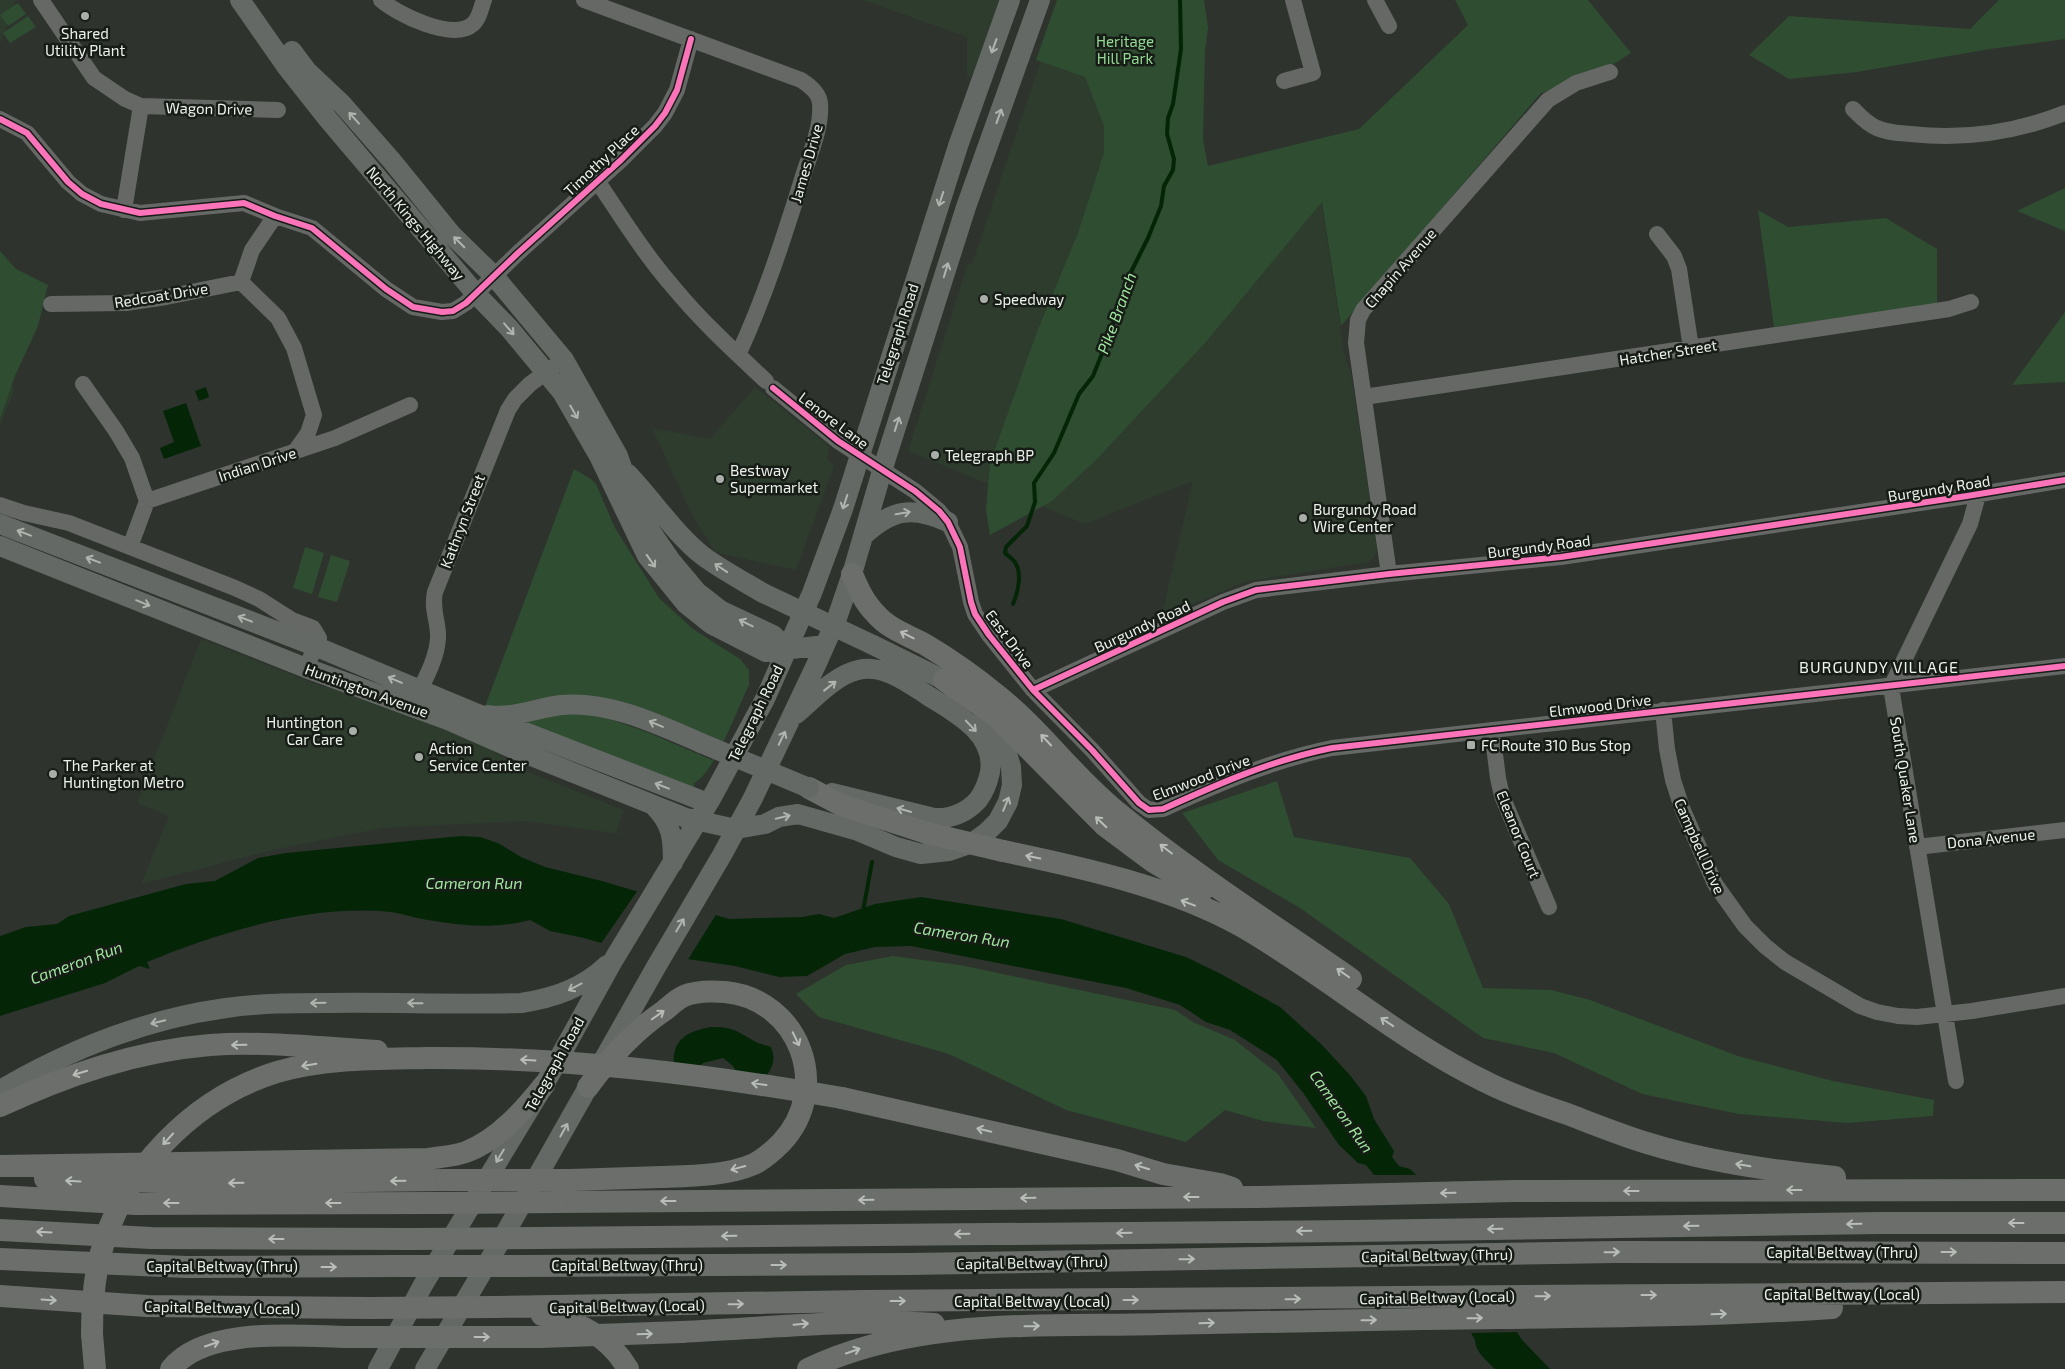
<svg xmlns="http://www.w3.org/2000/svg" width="2065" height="1369" viewBox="0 0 2065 1369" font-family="'Exo 2',sans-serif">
	<rect width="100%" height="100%" fill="#2e332e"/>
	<path fill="#2e3c2e" d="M0,0H16L0,44Z
		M863,0H1000L971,78L967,75V37Z
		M1041,60L1089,76L1137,186L1313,144L1344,352L1351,374L1375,531L1377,549L1374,557L1368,562L1244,582L1161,618L1193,481L1085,524L908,451L968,263L972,264Z
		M0,382L15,388L0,426Z
		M755,387L829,446L827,458L834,466L796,570L715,552L690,511L652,428L710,439Z
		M201,639L326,688L328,683L472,739L533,774L624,810L616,832L628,835L525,821L382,828L268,851L141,884L169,816L137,803Z"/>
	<path fill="#2f4d30" d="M1057,0H1204L1208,28L1205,51L1203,140L1208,166L1359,129L1468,25L1455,0H1588L1631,53L1595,76L1541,93L1341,326L1322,202L1205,343L1098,458L1052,501L990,535L986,510L990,463L1037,332L1078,233L1104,153V126L1085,77L1036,60Z
		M1999,0H2065V39L1990,49L1857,72L1789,79L1749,55L1789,16L1970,29Z
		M18,3L26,14L8,26L0,15Z
		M28,16L36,27L10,43L3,33Z
		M2065,188V231L2017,211Z
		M1758,210L1788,227L1886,218L1937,249V304L1774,327Z
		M0,251L16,269L48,285L38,326L15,376L0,419Z
		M2065,312V382L2012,385Z
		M574,469L591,479L596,484L615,528L659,598L693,629L740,659L749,670V685C738,707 714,774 694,783V789L516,724L547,713L605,715L612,720L647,732L712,760L721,743L638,709H484Z
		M305,547L324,553L312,594L293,588Z
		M331,555L350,561L337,602L318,597Z
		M1277,781L1294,837L1410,858L1449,904L1483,988L1551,990L1590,1000L1738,1056L1833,1081L1934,1100L1933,1116L1847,1123L1739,1114L1642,1094L1554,1053L1483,1038L1300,908L1218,860L1182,813Z
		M893,956L960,965L1175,1010L1193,1022L1235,1040L1278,1074L1316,1128L1263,1121L1225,1110L1186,1142L1066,1110L949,1054L819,1017L796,994L846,965Z"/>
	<path fill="#042607" d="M206,387L209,397L199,401L195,391Z
		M186,403L201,446L164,459L160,448L174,442L163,411Z
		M461,836L480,837L498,843L521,857L545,867L602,881L729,919L802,917L819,914L834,918L875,904L921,897L1061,919L1186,957L1221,974L1280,1007L1321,1044L1349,1074L1366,1096L1374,1119L1394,1151L1392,1157L1399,1166L1410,1169L1456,1214L1500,1306L1522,1340L1550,1369H1495C1487,1361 1475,1352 1475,1340L1457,1308L1452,1262L1405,1214L1366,1165L1358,1163L1339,1145L1304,1094L1277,1060L1230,1030L1206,1022L1180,1005L1126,988L911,946L875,947L845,954L807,976L779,977L735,966L625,950L584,938L550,931L530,920C495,929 462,926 428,920C415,918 403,914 391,912C310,904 220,932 147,962L150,969L139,966L105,983L0,1016V936L26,927L57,924L69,916L186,884L215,881L258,858L286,853Z
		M710,1027C732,1026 737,1031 756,1042C760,1044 766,1045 771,1047C776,1060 773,1066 766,1077H739L733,1066L723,1058L703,1063L696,1069L674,1065C672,1039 687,1032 710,1027Z"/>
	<path fill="#2e332e" d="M638,890L717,913L687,961L625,952L600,945Z
		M1371,1175H1419L1458,1213L1486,1255L1503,1305L1520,1332L1468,1333L1454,1308L1450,1263L1403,1215Z"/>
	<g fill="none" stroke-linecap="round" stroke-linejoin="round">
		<path stroke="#042607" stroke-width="4" d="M1013,604C1018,592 1023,572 1014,561C1012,558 1008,556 1005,553L1006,547L1027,526L1035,502L1034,483L1054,453L1079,394L1093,376L1111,331L1118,306L1130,274L1148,238L1161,206L1164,186L1173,170L1174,159L1167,134L1168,118L1173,104L1181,49L1180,0
			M863,911L872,862"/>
		<path stroke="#666866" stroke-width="16" d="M41,0L94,78L125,99L141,106L278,110
			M381,0C397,14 453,42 473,24C479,19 481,8 484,0
			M584,0L801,80C809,85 819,93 820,103C822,126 811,151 804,173C785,234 765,297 738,355
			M1375,0L1389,26
			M1284,81L1313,73L1293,0
			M1853,109C1860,116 1867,124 1877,128C1887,133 1900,133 1911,134C1965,140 2014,133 2065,113
			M0,119L27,133L68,182L82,194L101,204L140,213L244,203L275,216L312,228L386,289L413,307L442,312L453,311L466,303L518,253L621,160L655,126L665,113L677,90L691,39
			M598,182C622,218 645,255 674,288C702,322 734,351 766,381
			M124,210L141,106
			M1657,234L1674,256L1679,269L1691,348
			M241,282L252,250L275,216
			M51,304L126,303L166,297L241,282L278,318L294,348L314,415L308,433L296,450
			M83,384L116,431L132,458L147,501
			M773,388L838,441L915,491L939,511L948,522L960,547L971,602L975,614L989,635L1033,690L1092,750L1139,803L1149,810L1163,809C1218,784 1272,760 1332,748L2065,666
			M1364,397L1949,309L1971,302
			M0,505L24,513L69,523L235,588L259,599L292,620L313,628L319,638L306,668
			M130,547L147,501L335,438L410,405
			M1389,574L1356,343L1358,320L1363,310L1548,100L1576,83L1610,72
			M1033,690L1223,602L1256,590L1389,574L1561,557L1967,496L2065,480
			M415,700C424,681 437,659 438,638C439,622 431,611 435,592L508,410L515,399L530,384L556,365
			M1663,710L1667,749L1673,780L1682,808L1715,884L1745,926L1765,946L1785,962L1860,1006L1877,1012L1898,1016L1917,1017L1972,1011L2065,996
			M1492,730L1498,778L1502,796L1549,907
			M1917,847L2065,830
			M1956,1081L1891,687L1970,524L1978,495"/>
		<path stroke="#656965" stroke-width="20" d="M240,0L286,66L327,118L476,294L509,328L562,392L599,456L647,556L686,604L711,624L766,652L825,645
			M292,51L307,71L342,104L392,161L452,235L494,276L564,360L618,456L633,498L649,529L671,561L697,592L720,610L773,635L787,648
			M627,473C653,500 674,533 703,556C722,570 743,581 763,593
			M0,524L317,647L473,712L708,803
			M863,536C892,509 912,506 948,522
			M0,546L306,668L448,720L514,749L686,818L736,829L765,824L779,817L798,814L858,831L896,847L921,854L949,851L972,843L986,833L998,821L1008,802L1012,785L1011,767L1006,750L999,734L984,715
			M873,645L944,680L957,691
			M796,714C814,699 835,675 858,670C883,664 907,682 927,695C954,712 996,733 990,772C988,782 984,792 978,800C966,813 952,819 934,818L832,793
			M488,715C512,719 537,708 561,705C610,701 657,724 701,743
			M654,806C672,824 673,838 673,863
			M0,1090C70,1049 146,1019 226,1008C260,1003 294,1003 328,1003C393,1002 457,1005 521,1003C554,998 583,988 607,965
			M378,1369L423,1285L544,1085L614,959L712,797L765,699L812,593L843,509L958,146L1010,0
			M425,1369L507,1230L656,967L722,855L753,798L817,663L837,618L852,574L882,471L966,207L1040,0"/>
		<path stroke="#6b6e6b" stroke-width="22" d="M852,574C858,588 864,602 875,613C888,629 908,635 926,645C951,660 975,677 997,695C1041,730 1073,776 1116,811C1190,872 1272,924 1351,979
			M944,680L997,717L1105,826L1152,861L1202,891
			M809,788L841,805L927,833
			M1003,851C1080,867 1172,887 1241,926C1325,974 1399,1040 1486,1082C1513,1096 1542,1105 1570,1115C1596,1125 1621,1135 1647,1143C1708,1162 1772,1171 1835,1177
			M842,1098L1117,1160L1163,1174L1220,1184L1232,1188
			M0,1106C67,1075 136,1051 210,1045C265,1041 322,1048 377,1051
			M0,1166L428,1159C440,1157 455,1156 466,1152C498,1140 524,1110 544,1085
			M45,1179L198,1183L447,1180
			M570,1180C600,1179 630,1178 661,1177C690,1176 727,1176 754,1164C764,1159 773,1151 781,1143C833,1088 799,999 725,992C712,991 695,991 684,996C677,999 671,1005 665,1010C634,1031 610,1057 588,1087
			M0,1196L136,1204L435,1203
			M557,1202L1257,1197L1514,1191L2065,1190
			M0,1230L151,1238L413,1239
			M537,1238L1353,1231L1881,1223H2065
			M0,1259L187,1267L396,1266
			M521,1266L909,1264L1615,1252L2065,1253
			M0,1296L147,1306L370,1308
			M495,1307L864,1301L2065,1292
			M542,1315C579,1321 609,1336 628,1369
			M682,1332C766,1328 849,1319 934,1324
			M92,1334L95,1369
			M171,1369C205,1326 297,1336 346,1337
			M808,1369C917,1317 1041,1327 1159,1324C1247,1322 1335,1320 1423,1319C1559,1317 1696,1317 1832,1308"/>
		<path stroke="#656965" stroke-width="20" d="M763,593L873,645
			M701,743L809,788"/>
		<path stroke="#6b6e6b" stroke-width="22" d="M927,833L1003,851
			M447,1180H570
			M435,1203L557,1202
			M413,1239L537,1238
			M396,1266H521
			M370,1308L495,1307
			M92,1334C92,1308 93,1282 100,1256C122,1171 193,1098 277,1072C325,1058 377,1059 427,1058C567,1057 704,1074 842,1098
			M346,1337H541L682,1332"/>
		<g stroke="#171c17" stroke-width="9">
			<path id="cycleway" d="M0,119L27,133L68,182L82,194L101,204L140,213L244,203L275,216L312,228L386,289L413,307L442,312L453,311L466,303L518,253L621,160L655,126L665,113L677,90L691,39
				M773,388L838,441L915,491L939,511L948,522L960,547L971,602L975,614L989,635L1033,690L1092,750L1139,803L1149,810L1163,809C1218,784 1272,760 1332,748L2065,666
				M1033,690L1223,602L1256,590L1389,574L1561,557L1967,496L2065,480"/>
		</g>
		<use href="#cycleway" stroke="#fb73b8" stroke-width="6"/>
	</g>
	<defs><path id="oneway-shaft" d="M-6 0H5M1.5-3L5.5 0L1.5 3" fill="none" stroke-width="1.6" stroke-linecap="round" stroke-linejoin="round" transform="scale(1.25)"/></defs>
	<g stroke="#afb4af">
		<use href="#oneway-shaft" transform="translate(994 46) rotate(110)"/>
		<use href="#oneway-shaft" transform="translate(999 116) rotate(-70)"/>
		<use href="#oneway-shaft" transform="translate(354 118) rotate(-132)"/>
		<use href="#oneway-shaft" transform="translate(941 199) rotate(108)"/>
		<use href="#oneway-shaft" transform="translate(459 242) rotate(-135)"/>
		<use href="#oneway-shaft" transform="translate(946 270) rotate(-73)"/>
		<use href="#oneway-shaft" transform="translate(509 329) rotate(49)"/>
		<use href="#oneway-shaft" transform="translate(574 412) rotate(60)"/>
		<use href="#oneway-shaft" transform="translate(897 424) rotate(-72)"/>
		<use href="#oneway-shaft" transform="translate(845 502) rotate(108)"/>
		<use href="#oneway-shaft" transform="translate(903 513) rotate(-10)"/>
		<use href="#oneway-shaft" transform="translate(24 533) rotate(-159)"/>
		<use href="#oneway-shaft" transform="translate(93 560) rotate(-159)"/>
		<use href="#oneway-shaft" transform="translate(651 561) rotate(55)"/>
		<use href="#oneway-shaft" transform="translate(721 568) rotate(-146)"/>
		<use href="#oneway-shaft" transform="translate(143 603) rotate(22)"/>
		<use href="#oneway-shaft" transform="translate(245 619) rotate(-159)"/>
		<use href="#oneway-shaft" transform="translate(746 623) rotate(-154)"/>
		<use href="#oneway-shaft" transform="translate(395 680) rotate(-157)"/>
		<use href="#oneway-shaft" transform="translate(830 686) rotate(-38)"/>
		<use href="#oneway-shaft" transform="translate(656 724) rotate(-157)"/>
		<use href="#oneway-shaft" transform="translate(971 726) rotate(46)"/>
		<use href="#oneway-shaft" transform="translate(782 738) rotate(-64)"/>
		<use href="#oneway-shaft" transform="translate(662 786) rotate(-159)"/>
		<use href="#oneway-shaft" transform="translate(1006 804) rotate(-67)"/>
		<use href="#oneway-shaft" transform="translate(904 810) rotate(-164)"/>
		<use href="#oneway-shaft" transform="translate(783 817) rotate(-13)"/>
		<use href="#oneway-shaft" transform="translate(680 925) rotate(-59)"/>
		<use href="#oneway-shaft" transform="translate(575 987) rotate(152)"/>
		<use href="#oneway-shaft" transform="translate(318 1003) rotate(179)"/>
		<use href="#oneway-shaft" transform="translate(415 1003) rotate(-179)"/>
		<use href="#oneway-shaft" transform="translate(158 1022) rotate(166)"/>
		<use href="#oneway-shaft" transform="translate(564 1130) rotate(-61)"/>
		<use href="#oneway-shaft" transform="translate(500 1156) rotate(121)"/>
	</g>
	<g stroke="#b8bdb8">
		<use href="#oneway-shaft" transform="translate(907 635) rotate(-153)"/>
		<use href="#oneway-shaft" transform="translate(1046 740) rotate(-133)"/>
		<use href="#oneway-shaft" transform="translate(1101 822) rotate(-136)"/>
		<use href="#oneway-shaft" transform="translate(1166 849) rotate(-143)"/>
		<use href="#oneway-shaft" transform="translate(1033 857) rotate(-168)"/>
		<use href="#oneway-shaft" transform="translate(1188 903) rotate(-159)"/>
		<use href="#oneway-shaft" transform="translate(1343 973) rotate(-145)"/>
		<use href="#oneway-shaft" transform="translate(658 1015) rotate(-35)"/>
		<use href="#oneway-shaft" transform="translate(1387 1022) rotate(-146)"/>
		<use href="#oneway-shaft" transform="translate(796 1039) rotate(64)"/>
		<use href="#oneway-shaft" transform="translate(239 1045) rotate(179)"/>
		<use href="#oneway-shaft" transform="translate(528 1060) rotate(-177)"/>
		<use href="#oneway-shaft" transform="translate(309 1065) rotate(170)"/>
		<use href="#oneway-shaft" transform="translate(80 1073) rotate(163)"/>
		<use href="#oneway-shaft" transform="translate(759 1084) rotate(-172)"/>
		<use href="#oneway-shaft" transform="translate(984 1130) rotate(-167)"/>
		<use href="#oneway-shaft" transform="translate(168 1139) rotate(133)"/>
		<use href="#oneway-shaft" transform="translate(1743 1165) rotate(-170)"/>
		<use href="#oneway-shaft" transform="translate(1142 1167) rotate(-163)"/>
		<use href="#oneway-shaft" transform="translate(738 1168) rotate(165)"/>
		<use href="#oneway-shaft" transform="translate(73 1181) rotate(-177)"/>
		<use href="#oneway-shaft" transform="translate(398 1181) rotate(179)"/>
		<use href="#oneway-shaft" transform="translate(236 1183) rotate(179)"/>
		<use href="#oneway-shaft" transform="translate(1794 1190) rotate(180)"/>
		<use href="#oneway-shaft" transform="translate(1631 1191) rotate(180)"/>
		<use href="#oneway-shaft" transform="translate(1448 1193) rotate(179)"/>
		<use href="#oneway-shaft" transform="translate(1191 1197) rotate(180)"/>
		<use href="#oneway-shaft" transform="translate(1028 1198) rotate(179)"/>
		<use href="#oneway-shaft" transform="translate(866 1200) rotate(179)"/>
		<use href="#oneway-shaft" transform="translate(668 1201) rotate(180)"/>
		<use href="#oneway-shaft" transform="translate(171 1203) rotate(180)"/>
		<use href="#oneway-shaft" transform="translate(333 1203) rotate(180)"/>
		<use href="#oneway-shaft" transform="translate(2016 1223) rotate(180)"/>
		<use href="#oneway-shaft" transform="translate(1854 1224) rotate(179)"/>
		<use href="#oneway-shaft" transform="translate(1691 1226) rotate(179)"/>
		<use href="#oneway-shaft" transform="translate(1495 1229) rotate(179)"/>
		<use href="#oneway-shaft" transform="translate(1304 1231) rotate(179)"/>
		<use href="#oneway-shaft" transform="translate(44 1232) rotate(-177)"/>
		<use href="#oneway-shaft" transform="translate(1124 1233) rotate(179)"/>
		<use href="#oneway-shaft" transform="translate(962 1234) rotate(179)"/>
		<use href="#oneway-shaft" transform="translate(729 1236) rotate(179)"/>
		<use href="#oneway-shaft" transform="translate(276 1239) rotate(180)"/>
		<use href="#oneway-shaft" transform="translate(1612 1252) rotate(-1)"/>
		<use href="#oneway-shaft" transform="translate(1949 1252)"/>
		<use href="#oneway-shaft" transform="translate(1187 1259) rotate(-1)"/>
		<use href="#oneway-shaft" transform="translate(779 1265)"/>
		<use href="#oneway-shaft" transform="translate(329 1267)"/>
		<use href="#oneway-shaft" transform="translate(1649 1295)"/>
		<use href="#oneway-shaft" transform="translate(1543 1296) rotate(-1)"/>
		<use href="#oneway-shaft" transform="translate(1293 1299) rotate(-1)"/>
		<use href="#oneway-shaft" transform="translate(49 1300) rotate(4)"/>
		<use href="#oneway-shaft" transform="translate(1131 1300)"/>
		<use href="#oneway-shaft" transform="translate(898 1301)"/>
		<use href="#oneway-shaft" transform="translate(736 1304) rotate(-1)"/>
		<use href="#oneway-shaft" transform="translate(1719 1314) rotate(-2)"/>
		<use href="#oneway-shaft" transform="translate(1475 1318) rotate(-1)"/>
		<use href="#oneway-shaft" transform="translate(1369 1320) rotate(-1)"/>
		<use href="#oneway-shaft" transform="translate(1207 1323) rotate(-2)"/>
		<use href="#oneway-shaft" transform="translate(801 1324) rotate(-5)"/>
		<use href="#oneway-shaft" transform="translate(1032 1326) rotate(-1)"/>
		<use href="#oneway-shaft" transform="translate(645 1334) rotate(-2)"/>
		<use href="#oneway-shaft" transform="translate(482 1337)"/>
		<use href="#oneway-shaft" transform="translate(212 1344) rotate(-19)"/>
		<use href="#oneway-shaft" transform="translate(853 1351) rotate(-19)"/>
	</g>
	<g fill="#a9aea9" stroke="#171c17" stroke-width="2">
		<circle cx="85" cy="16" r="5"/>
		<circle cx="984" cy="299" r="5"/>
		<circle cx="935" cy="455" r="5"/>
		<circle cx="720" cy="479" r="5"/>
		<circle cx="1303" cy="518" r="5"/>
		<circle cx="353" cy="731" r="5"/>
		<rect x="1466" y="740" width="10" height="10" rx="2.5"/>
		<circle cx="419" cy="757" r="5"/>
		<circle cx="53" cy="774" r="5"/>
	</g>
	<g text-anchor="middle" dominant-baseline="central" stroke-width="5" stroke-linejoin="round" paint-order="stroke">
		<g font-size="15" fill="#ebf1eb" stroke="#171c17" text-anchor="start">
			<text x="85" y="33" text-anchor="middle">Shared<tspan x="85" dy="17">Utility Plant</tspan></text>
			<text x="994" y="299">Speedway</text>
			<text x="945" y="455">Telegraph BP</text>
			<text x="730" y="470">Bestway<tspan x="730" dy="17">Supermarket</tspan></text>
			<text x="1313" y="509">Burgundy Road<tspan x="1313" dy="17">Wire Center</tspan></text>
			<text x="343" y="722" text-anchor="end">Huntington<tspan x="343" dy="17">Car Care</tspan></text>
			<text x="1481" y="745">FC Route 310 Bus Stop</text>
			<text x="429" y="748">Action<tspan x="429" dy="17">Service Center</tspan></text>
			<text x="63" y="765">The Parker at<tspan x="63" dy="17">Huntington Metro</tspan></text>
		</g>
		<g font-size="15" fill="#92da93" stroke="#171c17">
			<text x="1125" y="41">Heritage<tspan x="1125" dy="17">Hill Park</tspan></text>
		</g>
		<g font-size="15" fill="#ebf1eb" stroke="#171c17">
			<text transform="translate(209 108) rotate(1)">Wagon Drive</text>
			<text transform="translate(601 160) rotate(-43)">Timothy Place</text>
			<text transform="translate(806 163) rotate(-74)">James Drive</text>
			<text transform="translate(416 223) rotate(50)">North Kings Highway</text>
			<text transform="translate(1400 268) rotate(-49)">Chapin Avenue</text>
			<text transform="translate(161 295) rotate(-9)">Redcoat Drive</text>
			<text transform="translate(897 334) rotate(-72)">Telegraph Road</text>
			<text transform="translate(1668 352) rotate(-9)">Hatcher Street</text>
			<text transform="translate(834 420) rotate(37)">Lenore Lane</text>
			<text transform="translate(257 464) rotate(-18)">Indian Drive</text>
			<text transform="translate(1939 488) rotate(-9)">Burgundy Road</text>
			<text transform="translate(462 521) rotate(-69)">Kathryn Street</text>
			<text transform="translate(1539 546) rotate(-7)">Burgundy Road</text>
			<text transform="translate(1142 626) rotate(-25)">Burgundy Road</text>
			<text transform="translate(1010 639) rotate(53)">East Drive</text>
			<text transform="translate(367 690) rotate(20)">Huntington Avenue</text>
			<text transform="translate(1600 705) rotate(-7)">Elmwood Drive</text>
			<text transform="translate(755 713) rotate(-64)">Telegraph Road</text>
			<text transform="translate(1201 777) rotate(-21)">Elmwood Drive</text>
			<text transform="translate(1906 780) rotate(81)">South Quaker Lane</text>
			<text transform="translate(1519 834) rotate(68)">Eleanor Court</text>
			<text transform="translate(1991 838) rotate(-6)">Dona Avenue</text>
			<text transform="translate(1700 846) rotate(66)">Campbell Drive</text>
			<text transform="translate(554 1064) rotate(-61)">Telegraph Road</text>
			<text x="1842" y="1252">Capital Beltway (Thru)</text>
			<text transform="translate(1437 1255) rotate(-1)">Capital Beltway (Thru)</text>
			<text transform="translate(1032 1262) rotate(-1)">Capital Beltway (Thru)</text>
			<text x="627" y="1265">Capital Beltway (Thru)</text>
			<text x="222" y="1266">Capital Beltway (Thru)</text>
			<text x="1842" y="1294">Capital Beltway (Local)</text>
			<text transform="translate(1437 1297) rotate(-1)">Capital Beltway (Local)</text>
			<text x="1032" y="1301">Capital Beltway (Local)</text>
			<text transform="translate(627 1306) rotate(-1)">Capital Beltway (Local)</text>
			<text transform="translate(222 1307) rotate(1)">Capital Beltway (Local)</text>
		</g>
		<g font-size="16" font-style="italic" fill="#9fe79f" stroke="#171c17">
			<text transform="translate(1116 313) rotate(-70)">Pike Branch</text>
			<text x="474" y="882">Cameron Run</text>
			<text transform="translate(962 934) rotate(9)">Cameron Run</text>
			<text transform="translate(76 962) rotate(-20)">Cameron Run</text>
			<text transform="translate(1342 1111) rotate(55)">Cameron Run</text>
		</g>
		<g font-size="16" letter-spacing="1" fill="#ebf1eb" stroke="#171c17">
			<text x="1879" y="666">BURGUNDY VILLAGE</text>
		</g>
	</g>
</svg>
